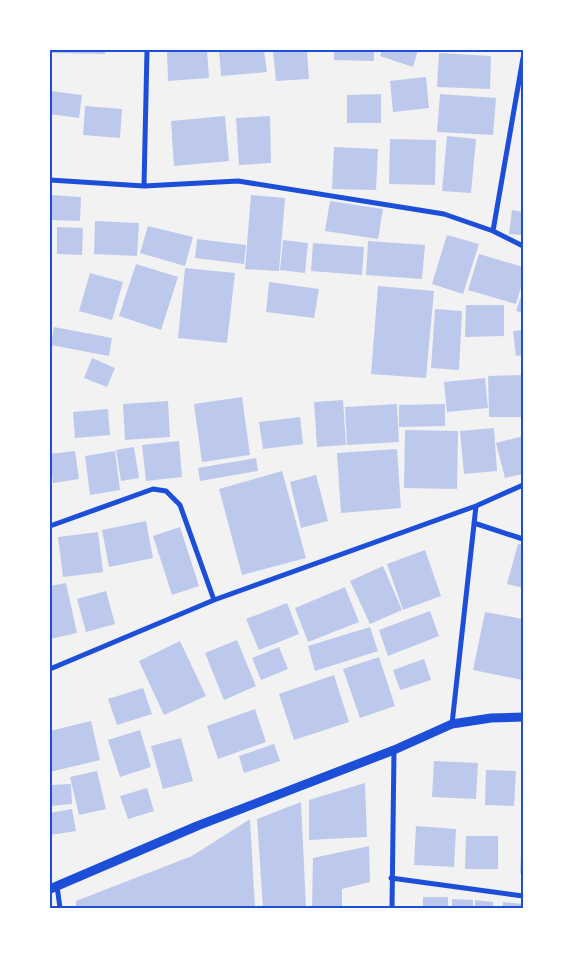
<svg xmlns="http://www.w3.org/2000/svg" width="573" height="958" viewBox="0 0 573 958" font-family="'Playfair Display',serif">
	<rect width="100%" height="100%" fill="#f2f2f2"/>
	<path fill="#bdc9ec" d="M50,50H105V54L50,53Z
		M167,50H207L209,78L168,81Z
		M219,50H264L267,72L221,76Z
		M273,50H307L309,79L276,81Z
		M334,50H374V61L334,60Z
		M382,50H418L413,67L380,56Z
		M439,53L491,56L490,89L437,87Z
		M426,77L429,108L393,112L390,81Z
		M50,91L82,95L79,118L50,114Z
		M381,94V123H347V95Z
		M440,94L496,98L493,135L437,132Z
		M85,106L122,109L120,138L83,135Z
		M225,116L229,161L174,166L171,121Z
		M270,116L271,163L239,165L236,118Z
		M447,136L476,139L471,193L442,191Z
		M390,139L436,140L435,185L389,184Z
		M334,147L378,149L376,190L332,189Z
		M51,195L81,197L80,221L50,220Z
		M251,195L285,198L279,271L245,269Z
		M330,201L383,209L378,239L325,231Z
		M512,210L523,212V235L509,234Z
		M95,221L139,223L137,256L94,254Z
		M148,226L193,237L185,266L140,253Z
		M57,227L83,228L82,255L57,254Z
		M447,235L479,244L463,294L432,284Z
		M197,239L246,245L244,264L195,258Z
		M283,240L308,243L305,273L280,270Z
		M368,241L425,245L422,279L366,275Z
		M313,243L364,247L362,275L311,271Z
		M479,254L523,267V281L516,304L468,290Z
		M136,264L178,277L161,330L119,316Z
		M185,268L235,273L227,343L178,338Z
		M90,273L123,282L112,320L79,311Z
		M269,282L319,289L314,318L266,312Z
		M378,286L434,291L426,378L371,374Z
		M523,290V313L516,311Z
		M466,305H504V336L465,337Z
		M435,309L462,311L459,370L431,368Z
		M54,327L112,338L109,356L51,345Z
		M523,330V355L516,356L513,331Z
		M92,358L115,368L107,387L84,378Z
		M522,375L523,417H489L488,376Z
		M485,378L488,408L447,412L444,382Z
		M242,397L250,455L202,462L194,404Z
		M343,400L346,445L317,447L314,402Z
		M168,401L170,437L125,440L123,404Z
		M397,404L399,442L347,445L345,407Z
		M445,404V426L399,427V405Z
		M108,409L110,435L75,438L73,412Z
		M300,417L303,444L263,449L259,422Z
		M494,428L497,471L464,474L460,431Z
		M405,430L458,431L457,489L404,488Z
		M523,436V474L505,478L496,443Z
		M179,441L182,477L146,481L142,445Z
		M134,447L139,478L121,481L116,450Z
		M397,449L401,508L341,513L337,453Z
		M75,451L79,479L53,483L50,454Z
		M115,451L120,490L90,495L85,456Z
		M256,458L258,471L200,481L198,468Z
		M282,471L306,558L242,575L219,489Z
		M316,475L328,521L301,528L290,482Z
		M146,521L153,558L109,567L102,530Z
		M180,527L199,586L172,595L153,536Z
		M98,532L103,572L63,577L58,537Z
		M518,544L523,545V588L507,584Z
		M425,550L441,596L403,610L387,564Z
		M383,566L402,610L370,624L350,581Z
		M66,583L77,633L50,639V586Z
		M345,587L359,622L308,642L295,608Z
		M106,591L115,624L86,632L77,599Z
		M287,603L299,634L259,650L246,619Z
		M430,611L439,636L388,656L379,630Z
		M485,612L523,619V680L473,670Z
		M370,627L378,651L315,671L308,646Z
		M237,640L256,686L224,700L205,653Z
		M180,641L206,696L164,715L139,661Z
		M279,647L288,669L261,680L252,658Z
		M379,657L395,706L360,718L343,669Z
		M424,659L431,680L400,690L393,670Z
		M334,675L349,722L294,740L279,694Z
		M143,688L152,714L117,725L108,699Z
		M255,709L266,742L218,759L207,726Z
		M91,721L100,760L50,772V731Z
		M140,730L151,767L120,777L108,740Z
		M181,738L193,781L163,789L151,746Z
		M274,744L280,761L244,773L239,756Z
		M521,760H523V775H522Z
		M434,761L478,763L476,799L432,797Z
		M486,770L516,771L514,806L485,805Z
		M97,771L106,809L79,815L70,777Z
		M365,783L367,837L309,840V800Z
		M71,784L72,804L50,806V785Z
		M147,788L154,811L128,819L120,796Z
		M301,802L306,908H263L257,819Z
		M72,809L76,831L50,835V813Z
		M250,819L255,908H76V901L192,856Z
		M416,826L456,829L454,867L414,865Z
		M466,836H498V869H465Z
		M369,846L370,882L342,889V908H312L313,858Z
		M521,853H523V874L520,873Z
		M423,897H448V908H423Z
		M452,899L473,900V908H452Z
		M475,900L493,902V908H475Z
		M503,902L523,904V908H502Z"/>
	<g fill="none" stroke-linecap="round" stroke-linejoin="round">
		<path stroke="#1d4ed8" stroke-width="5" d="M50,180L144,186L238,181L444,214L493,231L523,246
			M144,186L147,50
			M493,231L523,58
			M474,523L523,539
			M50,526L153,489L166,491L180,505L214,600
			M50,669L214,600L476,506L523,485
			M452,724L476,506
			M391,878L523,896
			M57,886L60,908
			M392,908L394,750"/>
		<path stroke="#1d4ed8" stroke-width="9" d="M50,889L197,826L394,750L452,724L491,718L523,717"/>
	</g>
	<rect width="573" height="958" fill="none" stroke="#ffffff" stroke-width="102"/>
	<rect x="51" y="51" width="471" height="856" fill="none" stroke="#1d4ed8" stroke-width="2"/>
</svg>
